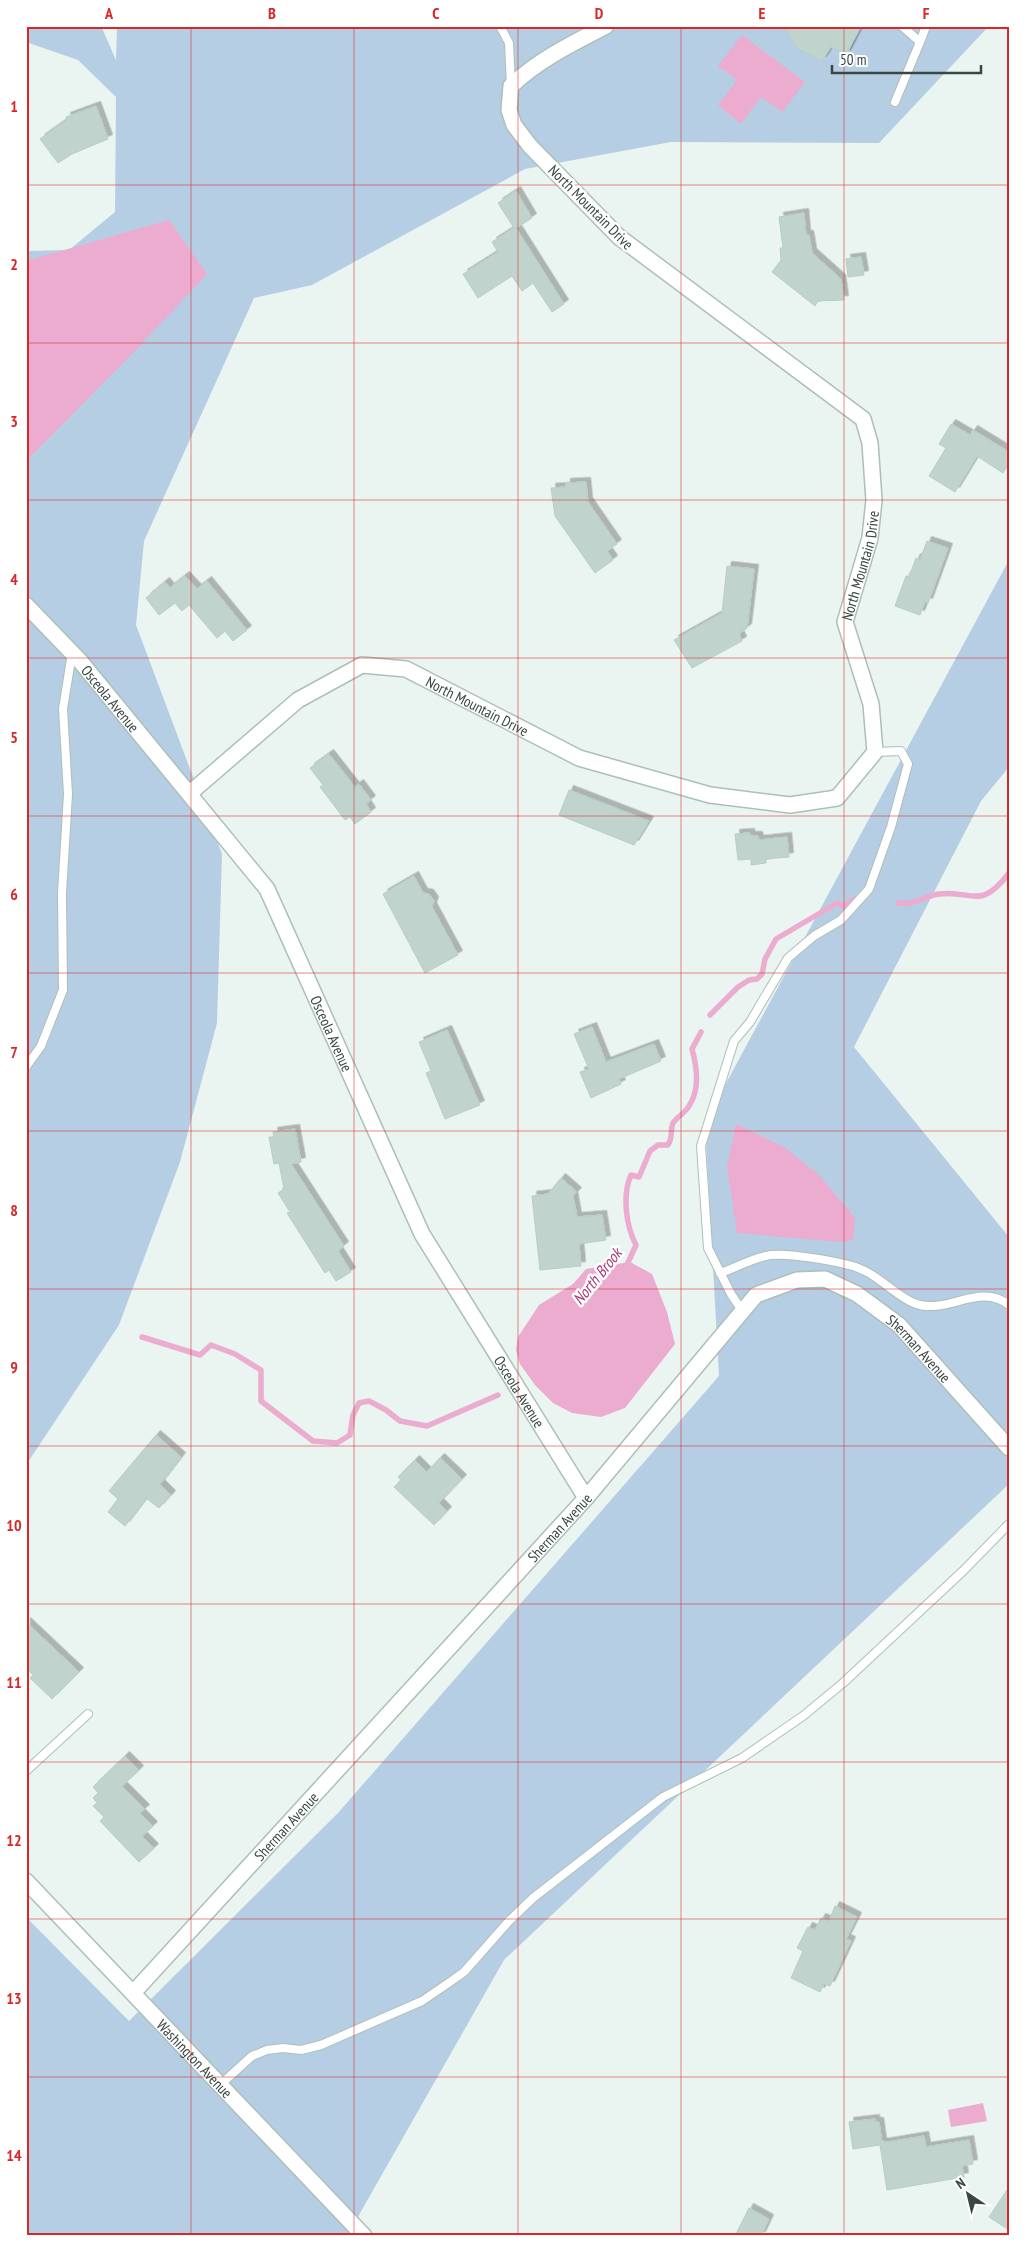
<svg xmlns="http://www.w3.org/2000/svg" width="1035" height="2262" viewBox="0 0 1035 2262" font-family="'PT Sans Narrow',sans-serif">
	<defs>
		<filter id="shadow"><feDropShadow dx="4.5" dy="-4.5" stdDeviation="0" flood-color="#0004"/></filter>
	</defs>
	<rect width="100%" height="100%" fill="#eaf4f1"/>
	<path fill="#b6cee4" d="M26,26H101L116,60L117,26H989L879,143L671,142L525,169L312,285L254,298L144,541L136,625L222,854L217,1023L180,1162L119,1325L26,1465V251L69,250L115,212L116,97L78,60L26,42Z
		M1009,560V767L981,801L854,1047L1009,1237V1484L504,1960L347,2236H26V1917L129,2021L338,1813L719,1376L705,1122Z"/>
	<path fill="#ebaccf" d="M742,35L805,82L782,112L761,97L741,124L718,105L737,80L718,66Z
		M169,220L207,274L134,352L26,461V261Z
		M736,1124L784,1147L819,1175L855,1218L853,1240L840,1242L737,1233L727,1166Z
		M630,1262L652,1274L667,1312L675,1344L625,1408L601,1417L572,1413L553,1403L535,1385L520,1364L516,1350L518,1337L539,1305L573,1284L586,1269Z
		M983,2103L987,2121L951,2127L948,2110Z"/>
	<g fill="none" stroke-linecap="round" stroke-linejoin="round">
		<path stroke="#ebaccf" stroke-width="5.5" d="M898,903C914,906 924,896 939,894C974,890 980,911 1009,873
			M710,1015L738,987L749,980L757,979L762,974L765,959L776,939L837,903L843,906L855,899
			M626,1267L636,1245C626,1226 622,1195 631,1175L639,1177L650,1151L658,1145H668C673,1138 670,1130 673,1123C677,1117 685,1113 689,1106C700,1090 697,1067 692,1049L701,1032
			M142,1337L200,1355L211,1345L235,1354L261,1370V1401L313,1441L337,1443L350,1435L353,1415L359,1403L369,1401L386,1410L400,1421L427,1426L498,1395"/>
	</g>
	<path fill="#c0d4cd" stroke="#b4cfc5" filter="url(#shadow)" d="M784,26H861L846,55L831,47L822,61L798,49Z
		M96,106L108,139L72,154L58,163L40,139L67,120L66,117Z
		M516,191L532,218L516,228L564,304L552,312L533,283L522,291L512,276L478,298L463,274L498,252L492,242L514,228L498,203Z
		M804,213L806,235H809L812,253L841,279L844,300L818,301L815,306L772,272L781,260L780,248H783L779,217Z
		M861,257L864,275L848,277L846,259Z
		M951,424L970,435L973,430L1009,452V463L1003,473L977,456L955,492L929,476L946,448L939,444Z
		M586,482L588,502L617,544L607,551L613,560L595,573L555,516L551,488L566,487V483Z
		M927,541L948,548L928,603L925,602L920,615L895,606L906,576L909,577L916,558L920,560Z
		M727,566L754,569L747,628L739,634L742,641L692,668L674,640L722,613Z
		M185,576L197,589L207,581L247,630L233,641L225,631L217,638L189,605L182,611L175,603L159,615L146,598L165,582L170,588Z
		M329,754L355,787L359,784L371,800L366,804L371,812L355,824L350,817L345,820L320,787L323,785L310,768Z
		M569,790L649,821L634,845L559,815Z
		M750,833V836H758L759,840L787,837L789,857L766,859V863L751,865V859L738,860L735,834Z
		M414,876L423,893L429,894L434,901L432,907L458,955L425,973L383,894Z
		M592,1027L606,1062L654,1044L661,1061L619,1079L621,1084L591,1098L580,1072L589,1069L574,1034Z
		M447,1030L480,1105L445,1119L426,1073L431,1071L419,1042Z
		M295,1129L301,1162L291,1164L344,1246L338,1251L351,1272L336,1281L329,1270L325,1273L287,1213L290,1212L278,1193L284,1189L279,1163L274,1164L269,1137H274L273,1132Z
		M561,1178L577,1192L573,1196L577,1217L602,1215L606,1240L579,1244L581,1266L540,1270L532,1196L548,1194Z
		M156,1435L181,1457L160,1484L171,1495L159,1508L146,1498L125,1526L108,1512L118,1499L109,1491Z
		M440,1458L462,1479L439,1503L447,1511L434,1525L394,1487L401,1480L398,1477L415,1460L427,1472Z
		M26,1622L79,1672L52,1699L30,1678L33,1675L26,1668Z
		M125,1756L139,1770L122,1786L145,1809L140,1813L153,1826L142,1836L154,1848L139,1862L100,1821L104,1817L93,1806L97,1803L93,1798L98,1793L93,1787Z
		M835,1906L857,1917L846,1939L851,1941L830,1986L824,1984L820,1992L791,1978L803,1951L797,1948L808,1927L815,1930L821,1918L829,1921Z
		M875,2119V2122H879L882,2143L924,2136L926,2147L969,2140L973,2164L962,2166L964,2177L887,2190L880,2145L853,2149L849,2122Z
		M1009,2187V2230L989,2217Z
		M749,2208L769,2219L761,2236H735Z"/>
	<g fill="none" stroke-linecap="round" stroke-linejoin="round">
		<g stroke="#adbfb9" stroke-width="10">
			<path id="service" d="M500,26L509,43L511,86
				M902,26L920,42L926,26
				M895,102L920,42
				M26,1067L41,1046L63,990L62,893L68,794L63,709L72,653
				M720,1273C736,1268 754,1257 771,1255C789,1253 849,1262 865,1271C882,1279 902,1301 920,1305C950,1312 981,1283 1009,1305
				M743,1312L731,1294L708,1248L701,1146L734,1041L750,1022L788,958L814,936L841,920L869,889L891,827L908,764L901,751L875,752
				M26,1771L88,1714
				M220,2085L252,2056L267,2050L283,2048L301,2050L321,2045L422,2001L447,1984L464,1972L509,1921L533,1898L663,1797L742,1758L803,1716L843,1683L963,1571L1009,1524"/>
		</g>
		<g stroke="#adbfb9" stroke-width="18">
			<g id="minor">
				<path id="s1" d="M26,605L80,661L267,889L422,1234L586,1498"/>
				<path id="s2" d="M190,793L298,700L362,665L406,669L579,758L710,795L790,805L837,798L875,752L871,704L845,622L870,538L874,500L870,443L863,419L619,237L530,146L514,125L509,110L511,86C538,60 573,43 606,26"/>
				<path id="s3" d="M26,1881L364,2236"/>
				<path id="s4" d="M134,1992L586,1498L756,1295L797,1280L825,1279L857,1294L899,1325L1009,1448"/>
			</g>
		</g>
		<use href="#service" stroke="#fff" stroke-width="8"/>
		<use href="#minor" stroke="#fff" stroke-width="15"/>
	</g>
	<path fill="none" stroke="#d62828" stroke-width="1" stroke-opacity="0.55" d="M191,26V2236M354,26V2236M518,26V2236M681,26V2236M844,26V2236M26,185H1009M26,343H1009M26,500H1009M26,658H1009M26,816H1009M26,973H1009M26,1131H1009M26,1289H1009M26,1446H1009M26,1604H1009M26,1762H1009M26,1919H1009M26,2077H1009"/>
	<g text-anchor="middle" dominant-baseline="central" stroke-width="5" stroke-linejoin="round" paint-order="stroke">
		<g font-size="15" fill="#394742" stroke="#fff">
			<text transform="translate(591 207) rotate(45)">North Mountain Drive</text>
			<text stroke="none"><textPath href="#s2" startOffset="971">North Mountain Drive</textPath></text>
			<text stroke="none"><textPath href="#s1" startOffset="126">Osceola Avenue</textPath></text>
			<text stroke="none"><textPath href="#s2" startOffset="340">North Mountain Drive</textPath></text>
			<text stroke="none"><textPath href="#s1" startOffset="531">Osceola Avenue</textPath></text>
			<text stroke="none"><textPath href="#s4" startOffset="1124">Sherman Avenue</textPath></text>
			<text stroke="none"><textPath href="#s1" startOffset="936">Osceola Avenue</textPath></text>
			<text stroke="none"><textPath href="#s4" startOffset="630">Sherman Avenue</textPath></text>
			<text stroke="none"><textPath href="#s4" startOffset="225">Sherman Avenue</textPath></text>
			<text stroke="none"><textPath href="#s3" startOffset="245">Washington Avenue</textPath></text>
		</g>
		<g font-size="16" font-style="italic" fill="#ab3977" stroke="#fff">
			<text transform="translate(597 1276) rotate(-51)">North Brook</text>
		</g>
	</g>
	<rect width="1035" height="2262" fill="none" stroke="#ffffff" stroke-width="55"/>
	<g transform="translate(968 2194) rotate(325)" stroke="#ffffff" stroke-width="4" paint-order="stroke">
	<path d="M0-4L9 19L0 12L-9 19Z" fill="#394742"/>
	<text y="-8" font-size="14" font-weight="bold" text-anchor="middle" fill="#394742">N</text>
	</g>
	<path d="M832 65v8h149v-8" fill="none" stroke="#394742" stroke-width="2.5"/>
	<text x="840" y="65" font-size="15" fill="#394742" stroke="#ffffff" stroke-width="4" paint-order="stroke">50 m</text>
	<rect x="28" y="28" width="980" height="2206" fill="none" stroke="#d62828" stroke-width="2"/>
	<g font-size="16" text-anchor="middle" font-weight="bold" fill="#d62828">
		<text x="109" y="19">A</text>
		<text x="272" y="19">B</text>
		<text x="436" y="19">C</text>
		<text x="599" y="19">D</text>
		<text x="762" y="19">E</text>
		<text x="926" y="19">F</text>
		<text x="14" y="112">1</text>
		<text x="14" y="270">2</text>
		<text x="14" y="427">3</text>
		<text x="14" y="585">4</text>
		<text x="14" y="743">5</text>
		<text x="14" y="900">6</text>
		<text x="14" y="1058">7</text>
		<text x="14" y="1216">8</text>
		<text x="14" y="1373">9</text>
		<text x="14" y="1531">10</text>
		<text x="14" y="1688">11</text>
		<text x="14" y="1846">12</text>
		<text x="14" y="2004">13</text>
		<text x="14" y="2161">14</text>
	</g>
</svg>
